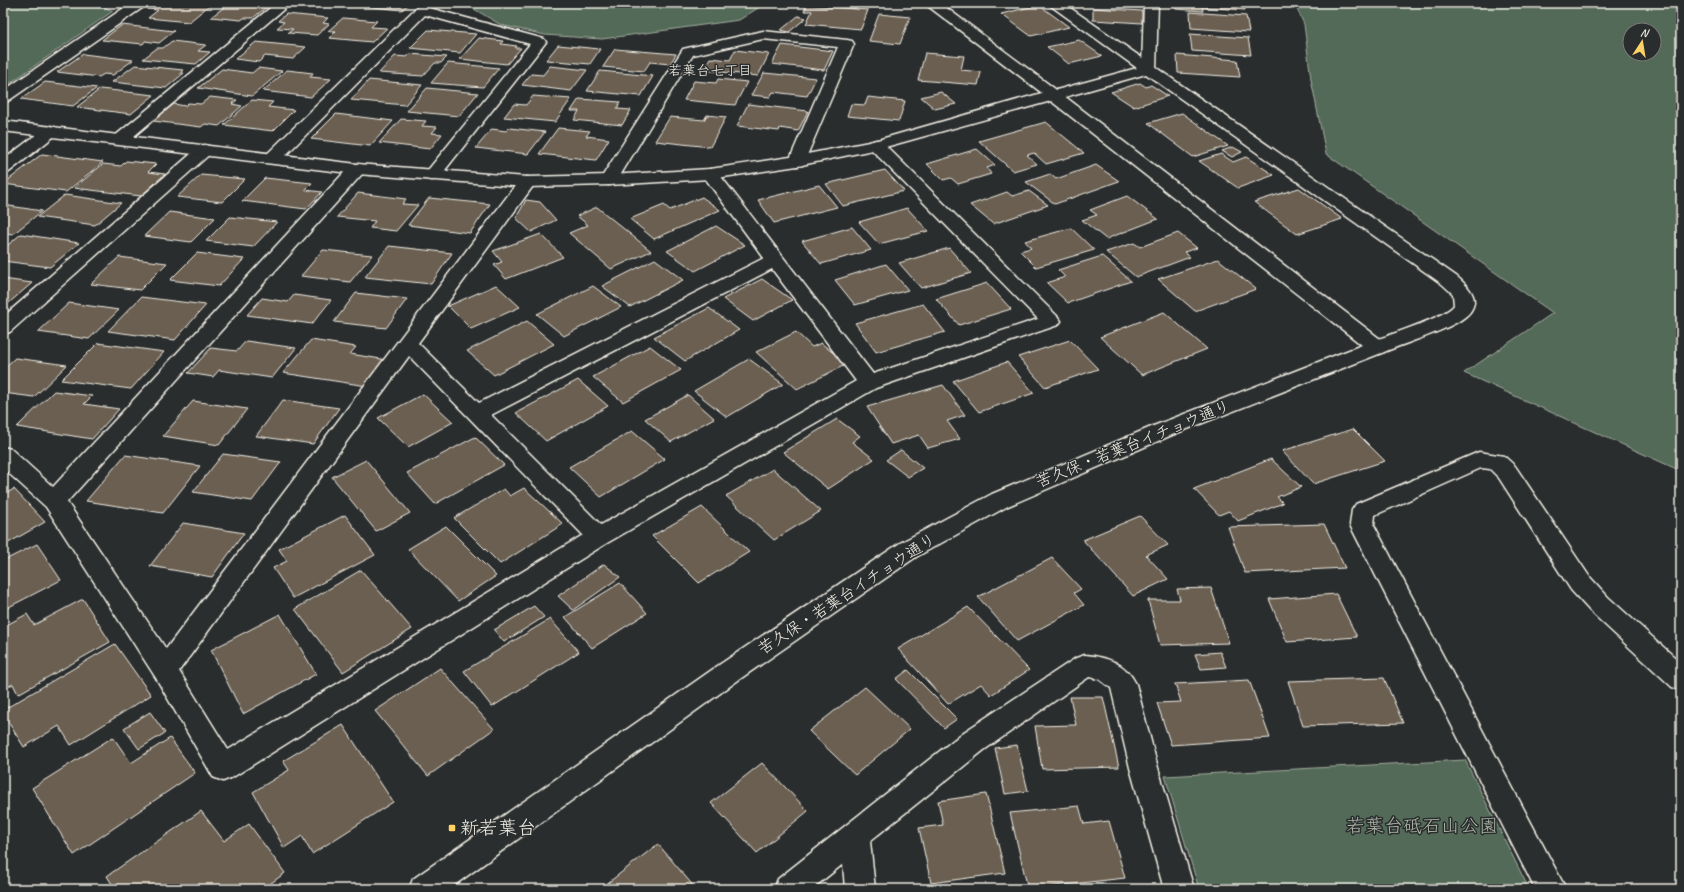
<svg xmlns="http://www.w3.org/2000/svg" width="1684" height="892" viewBox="0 0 1684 892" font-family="Caveat,'Klee One',sans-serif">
	<rect width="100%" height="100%" fill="#2a2d2e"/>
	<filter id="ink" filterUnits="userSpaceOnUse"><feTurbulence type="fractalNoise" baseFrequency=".025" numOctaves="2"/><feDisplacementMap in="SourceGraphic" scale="8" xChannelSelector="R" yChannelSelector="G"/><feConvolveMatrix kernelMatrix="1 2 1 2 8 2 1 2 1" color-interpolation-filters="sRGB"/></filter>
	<g filter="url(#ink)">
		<path fill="#536b58" stroke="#a4aea0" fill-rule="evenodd" d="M3,3H96L113,11L3,88Z
			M464,3H766L739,20L602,39L545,35L501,25Z
			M1294,3H1681V471L1464,373L1553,313L1326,154L1311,79L1304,24ZM1630,30H1654V54H1630Z
			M1465,760L1529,889H1199L1165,776Z"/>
		<path fill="#6b5f51" stroke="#f4f1e8" d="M156,3H212L189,22L148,18L158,10L147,9Z
			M240,3L269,5L253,18H244L241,20L211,17L227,5L236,6Z
			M326,3H362L359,6Z
			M365,3H410L402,10L362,6Z
			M1175,3H1244L1245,10L1202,7L1203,11L1176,9Z
			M807,5L868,10L861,29L806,24L812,11H804Z
			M1039,5L1069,27L1031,36L1001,14Z
			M1093,8L1142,11V23L1093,20Z
			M1190,12L1246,16L1249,32L1191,28Z
			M286,14L328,18L323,23L329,24L317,35L288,33L293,29L277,28L284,22L278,21Z
			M879,14L910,17L900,44L869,41Z
			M798,16L806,18L789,32L781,30Z
			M343,18L377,21L371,27L387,28L372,42L329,38L336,31H328Z
			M122,25L174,31L159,43L145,41L143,44L102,40Z
			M428,30L476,34L460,53L410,48Z
			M1190,34L1248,38L1251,55L1192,51Z
			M479,38L503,41L501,44L517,46L515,48H521L507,64L460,59Z
			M1079,40L1102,56L1069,64L1047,47Z
			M172,41L206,45L198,51L210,52L196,64L143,59L157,48H163Z
			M256,42L306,47L293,59L265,56L259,62L235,59Z
			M558,45L600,49L590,64L546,60Z
			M782,45L833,51L824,70L772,64Z
			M615,49L676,54L670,64L650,62L644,71L603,67Z
			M735,50L769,54L758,76L703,70L710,58L730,60Z
			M925,53L964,56L961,70L981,72L978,85L918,80Z
			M83,54L133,60L113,75L104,74L99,77L57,72Z
			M410,54L447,57L441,63H435L423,76L379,73L395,56L407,57Z
			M1177,55L1237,60L1240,77L1178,73Z
			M448,63L499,68L483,87L431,83Z
			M135,65L183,70L180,73H184L166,88L112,82Z
			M550,66L587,70L571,91L522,85L531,74L543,75Z
			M258,68L282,71L252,96L198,88L222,69L252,73Z
			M287,70L313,73L310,77L331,79L311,97L263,91Z
			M600,71L653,76L641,96L587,91Z
			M764,73L816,78L807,96L773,92L770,97L751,95Z
			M718,79L747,82L735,105L684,100L694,81L716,83Z
			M369,80L422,85L405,105L351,100Z
			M45,82L97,88L73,106L21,99Z
			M1140,83L1146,87L1151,85L1168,96L1134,107L1111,92Z
			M427,88L478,93L459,116L407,111Z
			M100,89L154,95L131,114L77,107Z
			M941,92L956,104L935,109L921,97Z
			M533,96L571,99L555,122L504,117L514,104L526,105Z
			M210,97L237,100L232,104L242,106L219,126L205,124L201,127L153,121L174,104L185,106L188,103L201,104Z
			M868,97L905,101L899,121L847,116L851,104L865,105Z
			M579,99L620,102L617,109L631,110L622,125L574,120L579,111H571Z
			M252,100L273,102L268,107L294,110L273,131L224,125Z
			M748,104L808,111L798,131L780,128L779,131L737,126Z
			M1182,113L1228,146L1193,157L1148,123Z
			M336,114L393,121L370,146L311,139Z
			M707,115L726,117L710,147L655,141L670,117L704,120Z
			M401,119L426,121L422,126L437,127L432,133L442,134L430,149L379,143Z
			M1046,122L1084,153L1046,164L1034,153L1027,155L1037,164L1013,171L979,141Z
			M509,128L545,132L528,154L476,148L492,129L506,131Z
			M558,128L590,131L586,136L609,139L596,160L539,154Z
			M1233,147L1242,152L1232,157L1222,151Z
			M977,149L995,165L987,168L991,174L958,184L951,178L943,180L927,164Z
			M42,154L103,162L66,192L3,184Z
			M1221,154L1233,162L1246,157L1274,175L1238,188L1199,161Z
			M126,161L156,164L148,172L165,174L141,196L74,188L103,164L121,166Z
			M1096,165L1119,181L1055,204L1026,182L1050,174L1056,179Z
			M885,170L904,191L843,206L826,184Z
			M201,175L245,179L222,202L177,197Z
			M265,178L312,183L305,190L322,192L306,209L242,201Z
			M819,185L837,207L774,223L758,200Z
			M1299,188L1342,219L1297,234L1254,202Z
			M1029,191L1048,205L993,224L970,205L1007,192L1012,196Z
			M358,193L406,199L402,204L418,205L396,231L370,228L375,221L337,217Z
			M65,195L121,203L95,225L37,217Z
			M1127,196L1158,219L1106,239L1082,220L1097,215L1090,210Z
			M702,197L720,210L654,239L630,219L664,205L670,210Z
			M429,198L490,204L470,233L408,225Z
			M526,200L540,202L556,220L531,232L516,218Z
			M3,205L42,211L13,234L3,233Z
			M597,207L651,251L611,269L569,233L588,225L577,216Z
			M907,208L928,231L879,244L859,222Z
			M169,212L215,218L191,242L144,236Z
			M230,217L277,222L253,247L206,241Z
			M716,226L745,245L695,271L667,251Z
			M852,227L871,250L821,264L802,241Z
			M1071,228L1094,250L1036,267L1020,251L1031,248L1025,241Z
			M1178,233L1197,248L1184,252L1190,257L1136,277L1106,252L1134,243L1140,247Z
			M21,234L79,243L50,267L3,261V249Z
			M541,234L563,257L506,279L494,265L502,262L493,251Z
			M389,246L452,253L431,284L365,277Z
			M949,248L971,273L921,288L899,263Z
			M323,250L372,255L350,282L301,276Z
			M197,253L244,259L219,286L170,280Z
			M1102,256L1131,281L1068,303L1047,283L1065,277L1058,270Z
			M119,257L167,263L140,290L91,284Z
			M655,259L683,280L630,307L602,286Z
			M1218,259L1256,289L1195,311L1158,279Z
			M886,264L908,290L855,305L835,280Z
			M3,279L32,283L3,308Z
			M762,279L792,300L753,321L723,299Z
			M987,283L1011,309L959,325L936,299Z
			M496,285L520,307L471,329L448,306Z
			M593,286L621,307L564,336L537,314Z
			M356,293L407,299L386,328L334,322Z
			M294,295L331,300L312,324L247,315L262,298L288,302Z
			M141,297L206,305L175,340L108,331Z
			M69,303L119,310L89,339L38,332Z
			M923,304L945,332L876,352L855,323Z
			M709,308L739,330L685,361L654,337Z
			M1164,312L1207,349L1142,375L1100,337Z
			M527,321L554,344L494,375L467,351Z
			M796,332L812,347L821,343L847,364L797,389L756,352Z
			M311,340L356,347L350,354L387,360L367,386L283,373Z
			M1070,340L1098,369L1045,387L1018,357Z
			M246,341L296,348L272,378L219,370L213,377L188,373L211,348L237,351Z
			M98,343L164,352L131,389L61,380Z
			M650,346L681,370L623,402L593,377Z
			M15,358L67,365L34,397L3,393V369Z
			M749,359L783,384L727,417L694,391Z
			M1007,362L1034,393L979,412L953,381Z
			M578,380L608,406L546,441L516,413Z
			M943,385L965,415L947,421L960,439L928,448L919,435L891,444L867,407Z
			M54,391L92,396L84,404L119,409L92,439L17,427Z
			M423,394L453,422L408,447L378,418Z
			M688,395L714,418L671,442L645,419Z
			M283,400L339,408L313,444L256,436Z
			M193,401L247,409L219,445L163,436Z
			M837,419L860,436L852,442L874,459L828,489L783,452Z
			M1353,429L1385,461L1313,484L1282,451Z
			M632,431L665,459L601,497L569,467Z
			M475,437L504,465L435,504L407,473Z
			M901,450L923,468L908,477L886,460Z
			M223,454L281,462L252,501L193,492Z
			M125,455L200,466L163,513L86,501Z
			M1271,459L1301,487L1277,497L1283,503L1238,521L1229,511L1219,515L1194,489Z
			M366,460L410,513L376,531L332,477Z
			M773,469L821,511L774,540L726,496Z
			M524,488L563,524L500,564L454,518L504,489L510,496Z
			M14,489L45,522L3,546V495Z
			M702,507L749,552L699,583L652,536Z
			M345,515L375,555L293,598L273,568L287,561L279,549Z
			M1140,516L1168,545L1146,555L1168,579L1133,596L1083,540Z
			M183,523L244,533L212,577L150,566Z
			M1324,524L1345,568L1245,573L1228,527Z
			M446,526L496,576L458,601L408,549Z
			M37,544L61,580L3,610V561Z
			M1052,558L1081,589L1074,593L1084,605L1017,641L978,597Z
			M604,564L620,577L573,610L558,596Z
			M361,570L412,629L343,672L295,609Z
			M620,583L647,613L592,648L565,617Z
			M1211,588L1229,643L1160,645L1148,600H1180L1177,589Z
			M1336,594L1357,637L1287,642L1269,599Z
			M83,599L110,642L18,694L13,684L3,689V627L27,614L34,625Z
			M534,606L544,617L504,642L494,630Z
			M968,607L1029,670L991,695L981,684L948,704L898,649Z
			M280,614L316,674L243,714L211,650Z
			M550,619L579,652L492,707L464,671Z
			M115,644L151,695L71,745L59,726L24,747L3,714V710Z
			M1220,652L1226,667L1201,669L1195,654Z
			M440,668L494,729L428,776L375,711Z
			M908,670L957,719L944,728L896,679Z
			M1384,678L1403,723L1303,726L1288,681Z
			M1249,680L1270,738L1171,745L1157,703L1181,702L1175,684Z
			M865,687L910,729L855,775L809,731Z
			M1070,697H1103L1119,767L1042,769L1035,726L1076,725Z
			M150,712L165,733L139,749L124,728Z
			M343,725L393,802L312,854L302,836L284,848L253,792L289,770L283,761Z
			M113,737L131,763L170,738L195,773L74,855L32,788Z
			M1017,745L1028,791L1005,794L995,748Z
			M762,763L808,811L757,853L711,803Z
			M986,794L1005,873L931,883L919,828L943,825L938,801Z
			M1079,806L1084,824L1109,821L1125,878L1028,889L1010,813Z
			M201,811L224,841L249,824L285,873L263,889H115L107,876Z
			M658,844L695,888L693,889H600Z"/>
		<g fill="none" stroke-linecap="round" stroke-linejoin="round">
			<g stroke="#f4f1e8" stroke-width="3">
				<path id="lane" d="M1144,3H1158L1156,69L1154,72L1149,73L1144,72L1142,69Z"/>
			</g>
			<g stroke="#f4f1e8" stroke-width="3">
				<path id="street" d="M131,3H147L145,6L8,101L3,103V91Z
					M276,3H291L127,142L121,144L115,142L113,139L115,136Z
					M1047,3H1063L1456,276C1463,282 1475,292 1474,303C1473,308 1470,313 1466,316C1450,330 1405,343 1384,352L1377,354L1370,352L1367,347L1370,342C1386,336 1447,317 1454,305L1453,294L1442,284L1146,74L1054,100L1049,98L1046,95L1049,92L1137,68Z
					M422,6L544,39L546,42L438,179L432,180L426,179L424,175L530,44L425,15L279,162L273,163L267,162L265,158L267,154L417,7Z
					M763,31L847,40L852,41L854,44L803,165L797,166L791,165L789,161L838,47L763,39L693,55L615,184L609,185L603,184L600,180L683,49Z
					M51,126L57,128L59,131L57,134L9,172L3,173V160L45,128Z
					M876,140L882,142L1058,317L1061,321L1058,325L876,388L607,543L233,777L223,781L213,777L156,678L46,507L3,468V447L11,449L53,487L351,165L357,164L363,165L365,169L363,173L67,502L166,649L521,178L527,177L533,178L536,182L418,343L479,403L764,258L702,174L704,170L710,169L716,170L873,374L1038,319L870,148L868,145L870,142ZM772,269L856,381L601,525L491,415ZM409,356L583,535L228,750L179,671Z
					M205,145L211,147L213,150L211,153L10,332L3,334V317L199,147Z
					M1479,452L1504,456L1515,466L1589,576L1608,597L1681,663V690L1672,687L1590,611L1571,590L1499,478L1490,469L1481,468L1375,515L1374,525L1566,889H1535L1350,525L1352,510L1356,504Z
					M1085,655C1107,657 1126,663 1136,684L1158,768L1194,889H1164L1130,768L1111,688L1099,679L1089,677L984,750L870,841L875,889H845L843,864L812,889H774L778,879L964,732L1076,658Z"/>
			</g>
			<g stroke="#f4f1e8" stroke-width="3">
				<path id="secondary" d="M924,3H940L1059,92L1384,342L1387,347L1384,352L1172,435L1008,506L916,557L737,681L449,889H409L413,879L719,665L900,543L992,494L1156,425L1362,345L1051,101L882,148L797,166L710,179L609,185L527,187L357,174L3,131V121L357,164L527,177L609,175L710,169L797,156L874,141L1042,93Z"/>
			</g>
			<use href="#lane" fill="#2a2d2e" fill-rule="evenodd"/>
			<use href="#street" fill="#2a2d2e" fill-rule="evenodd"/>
			<use href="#secondary" fill="#2a2d2e" fill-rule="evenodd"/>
		</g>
	</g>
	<rect fill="#ffd166" stroke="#2a2d2e" stroke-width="1.5" x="448" y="824" width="8" height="8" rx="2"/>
	<g text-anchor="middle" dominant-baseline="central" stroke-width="3" stroke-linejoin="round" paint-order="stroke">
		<g font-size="14" fill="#f4f1e8" stroke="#2a2d2e">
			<text x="710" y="70">若葉台七丁目</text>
		</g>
		<g font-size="16" fill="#f4f1e8" stroke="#2a2d2e">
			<text transform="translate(1133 444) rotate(-22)">苦久保・若葉台イチョウ通り</text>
			<text transform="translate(847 594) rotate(-33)">苦久保・若葉台イチョウ通り</text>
		</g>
		<g font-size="19" fill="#acb5a7" stroke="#2a2d2e">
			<text x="1422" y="826">若葉台砥石山公園</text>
		</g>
		<g font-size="19" fill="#f4f1e8" stroke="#2a2d2e" text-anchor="start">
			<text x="460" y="828">新若葉台</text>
		</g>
	</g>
	<rect width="1684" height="892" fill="none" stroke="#2a2d2e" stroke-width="16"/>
	<rect x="8" y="8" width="1668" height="876" fill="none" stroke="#f4f1e8" stroke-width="1.5" filter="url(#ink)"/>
	<g transform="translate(1642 42) rotate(12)"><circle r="19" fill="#2a2d2e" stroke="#7b7b78"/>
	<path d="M0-3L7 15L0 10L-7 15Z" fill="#ffd166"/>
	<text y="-6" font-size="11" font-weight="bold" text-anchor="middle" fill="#f4f1e8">N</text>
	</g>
</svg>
